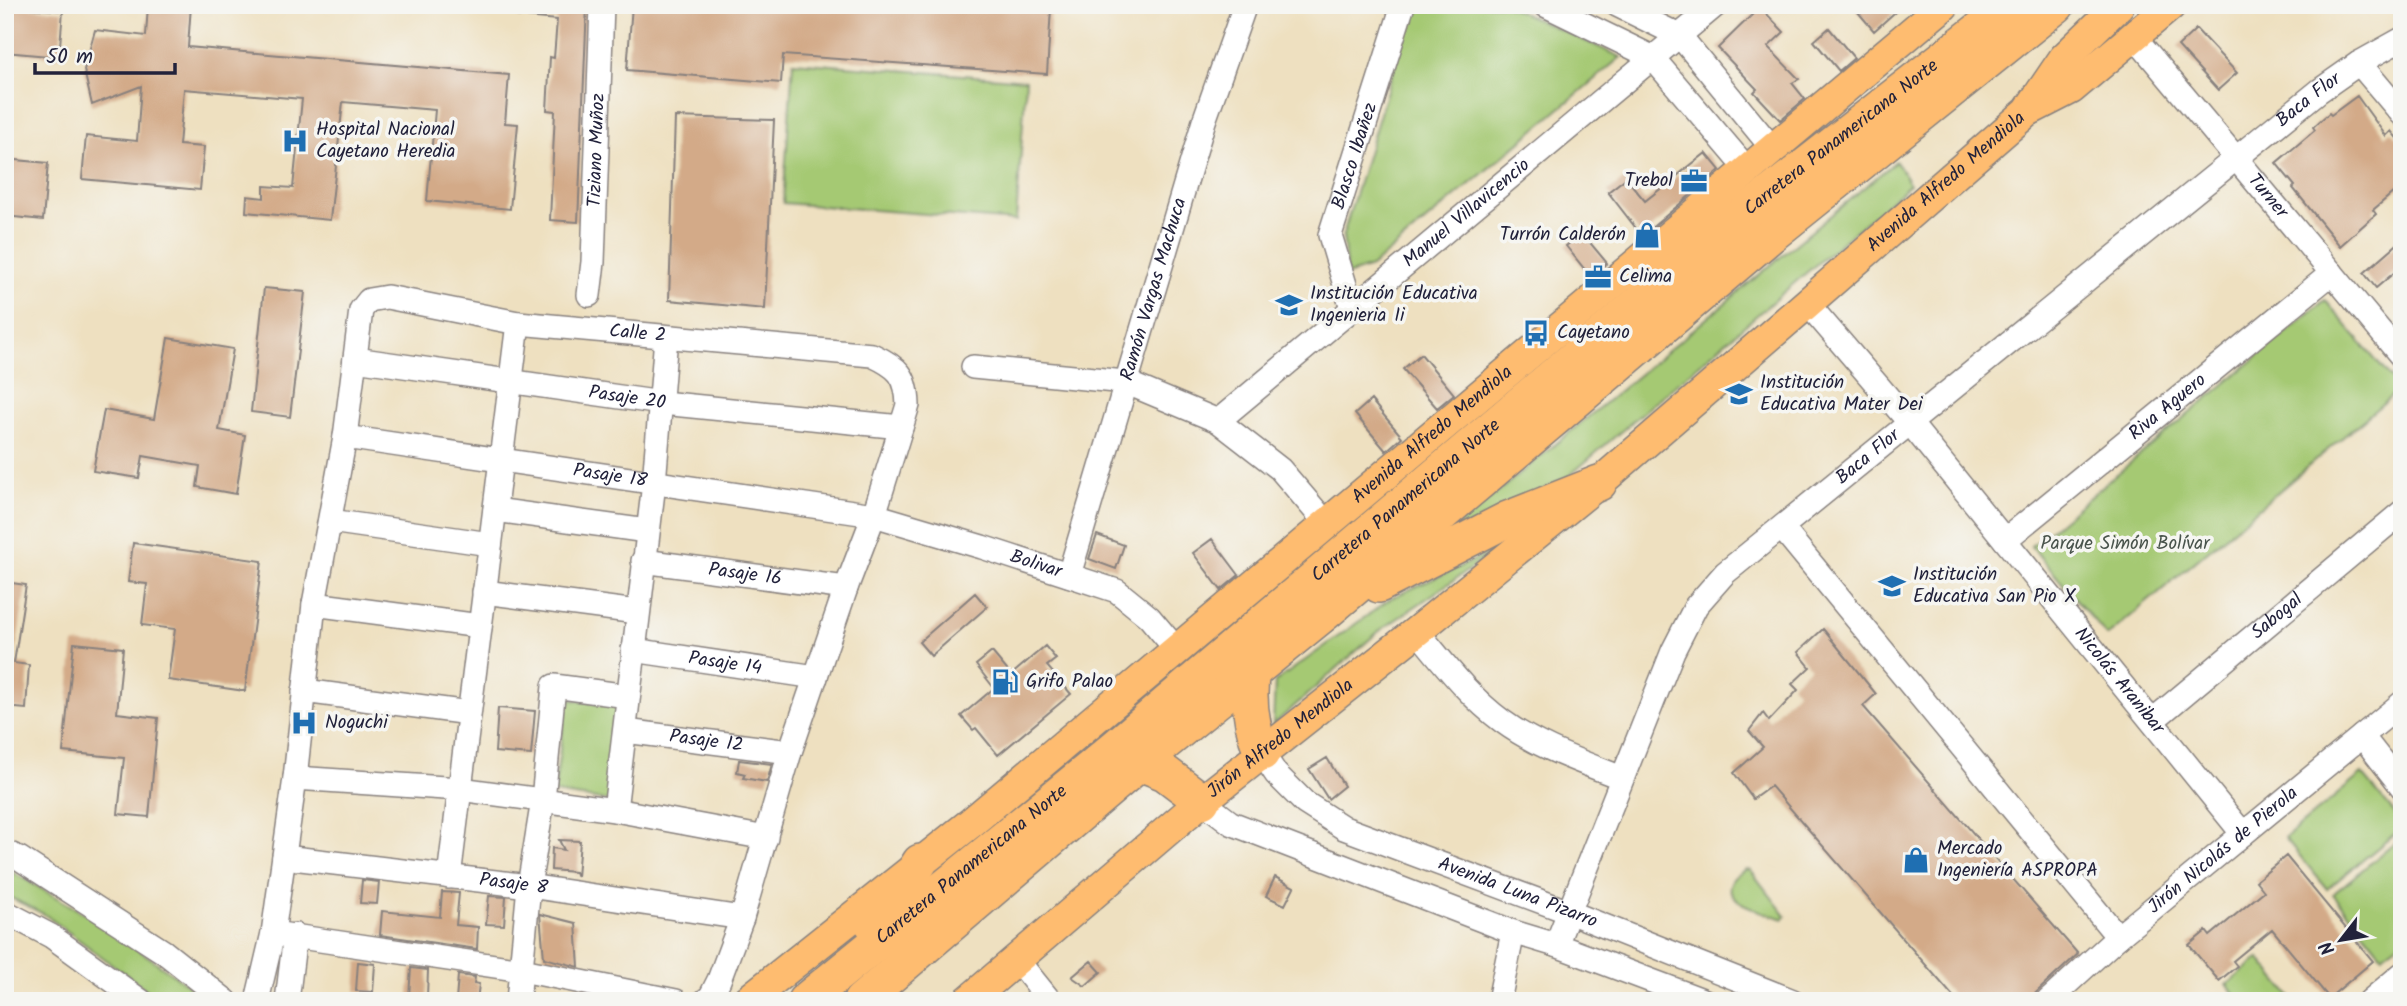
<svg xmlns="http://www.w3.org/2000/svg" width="2407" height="1006" viewBox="0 0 2407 1006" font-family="Kalam,sans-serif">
	<rect width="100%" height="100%" fill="#f6f6f2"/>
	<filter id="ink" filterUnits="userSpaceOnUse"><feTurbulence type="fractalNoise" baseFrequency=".0143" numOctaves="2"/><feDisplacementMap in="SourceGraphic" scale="14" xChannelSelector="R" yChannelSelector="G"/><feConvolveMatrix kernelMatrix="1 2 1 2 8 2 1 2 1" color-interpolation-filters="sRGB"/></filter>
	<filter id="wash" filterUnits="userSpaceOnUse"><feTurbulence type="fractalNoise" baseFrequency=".00686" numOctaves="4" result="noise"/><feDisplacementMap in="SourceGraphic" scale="28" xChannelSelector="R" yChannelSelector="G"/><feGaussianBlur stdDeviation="1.57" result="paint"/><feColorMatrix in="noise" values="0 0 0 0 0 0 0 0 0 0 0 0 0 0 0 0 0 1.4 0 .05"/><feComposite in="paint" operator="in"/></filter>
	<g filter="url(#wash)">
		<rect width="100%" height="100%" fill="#eee0c0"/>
		<path fill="#a5c973" stroke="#647657" stroke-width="2" d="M1413,5H1505L1621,57L1371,267L1347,275L1343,235Z
			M793,62L1026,80L1016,221L783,203Z
			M1896,161L1910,184L1569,476L1434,545Z
			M2325,300L2400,389L2107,636L2031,546Z
			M1499,549L1378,632L1273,725L1275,682L1393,597Z
			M567,699L621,707L609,801L554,793Z
			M2362,774L2402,822V828L2327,889L2285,838Z
			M2402,837V940L2382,955L2333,894Z
			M5,868L101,923L181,980L207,1001H162L44,914L5,895Z
			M1746,870L1751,871L1786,916L1784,919C1770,914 1725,903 1730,885C1732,877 1739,873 1746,870Z
			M2259,958L2294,1001H2240L2227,985Z"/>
		<g id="blocks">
			<path fill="#d3aa88" d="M148,5H191L188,47L509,75L505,123L518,124L510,209L427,201L435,110L343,102L330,220L246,212L247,196L264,198V186L293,188L302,99L184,89L179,145L204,147L200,190L82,179L86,136L137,141L141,86L92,105L84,70L95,30L146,36Z
				M516,5H587L578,222L550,220L555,111L547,110L550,57L554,58L557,20L516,16Z
				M632,5H1016L1051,8L1047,74L783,55L781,83L627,70Z
				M1852,5H1903L1874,31Z
				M5,6L63,11L59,57L5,52Z
				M1760,7L1784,32L1768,47L1799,79L1792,83L1805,99L1780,120L1754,92L1757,89L1718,48Z
				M1829,28L1854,58L1839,71L1814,41Z
				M2196,29L2237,73L2218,90L2178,46Z
				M2357,96L2386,136L2391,131L2402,144V185L2373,210L2376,214L2340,246L2293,188L2295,186L2276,163L2315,130L2313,127L2329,113L2331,115Z
				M675,117L774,120L765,309L669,300Z
				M1706,153L1720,170L1642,236L1608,192L1626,178L1645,201Z
				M5,159L48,163L43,220L5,216Z
				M1582,233L1607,263L1590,276L1566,246Z
				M2402,240V266L2376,288L2364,273Z
				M264,288L305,292L290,417L251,412Z
				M168,338L233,349L219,430L245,435L236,494L197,487L200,466L143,456L139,478L93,471L104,410L154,419Z
				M1421,354L1454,394L1437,408L1403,369Z
				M1371,400L1402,437L1386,451L1355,414Z
				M1097,535L1124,545L1116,569L1089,559Z
				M1212,539L1239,575L1221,590L1193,553Z
				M133,543L262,561L245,691L168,680L175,629L142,625L147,584L128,582Z
				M5,582L26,585L14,663L29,665L26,709L5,707Z
				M975,593L987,607L931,656L919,642Z
				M1823,629L1876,694L1863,706L2078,954L2027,1001H1957L1771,786L1753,799L1734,773L1763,747L1749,731L1763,713L1769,721L1798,690L1792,684L1810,667L1798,652Z
				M74,643L123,648L117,713L158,718L149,817L118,814L124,758L63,752Z
				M1045,646L1056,659L1047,666L1071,694L998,755L976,728L973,730L961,716L994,688L976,665L992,652L1011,675Z
				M498,708L535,711L531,755L495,752Z
				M1327,758L1344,786L1328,799L1309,769Z
				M739,760L772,764L767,782L743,778L745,774L737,772Z
				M559,840L580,841L577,877L575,872L551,870L552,848L564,850Z
				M2286,856L2373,961L2329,998L2272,929L2233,961L2237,966L2219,981L2189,945L2206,931L2210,936L2264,891L2256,881Z
				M1275,877L1294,887L1285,905L1266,896Z
				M362,880L379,882L377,904L360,903Z
				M442,892L459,893L456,925L478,927L477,949L380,935L382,911L440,917Z
				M489,896L506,897L504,925L486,924Z
				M540,914L576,923L579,967L544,958Z
				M1091,961L1101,972L1085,986L1072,977Z
				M358,962L375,964L373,992L356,991Z
				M411,968L428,970L427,997L409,996Z
				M458,975L475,977L474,983L479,984L477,1001H456Z"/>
		</g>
	</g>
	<g filter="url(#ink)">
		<use href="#blocks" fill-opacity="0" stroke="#88817e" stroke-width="2"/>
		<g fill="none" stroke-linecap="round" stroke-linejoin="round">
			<g stroke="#88817e" stroke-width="26">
				<g id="minor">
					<path d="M1545,5L1652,57L1747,169"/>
					<path d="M1617,5L1680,36L1772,148"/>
					<path id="s1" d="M2133,35L2402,357"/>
					<path d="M2359,63L2402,114"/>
					<path id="s2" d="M589,295L593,262L602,5"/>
					<path id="s3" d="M1807,303L1910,423L2243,834"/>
					<path id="s4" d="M1352,308L1330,235L1403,5"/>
					<path id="s5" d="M355,359L662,403L901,427"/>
					<path d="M973,367L1125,382L1218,421L1280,469L1326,523"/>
					<path id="s6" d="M1218,421L1716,5"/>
					<path id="s7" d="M345,437L874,515L982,547L1117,591L1149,617L1176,649"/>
					<path d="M495,510L647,531"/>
					<path d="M330,521L490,544"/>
					<path d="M1782,528L2118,937"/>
					<path id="s8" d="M2005,540L2332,273"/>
					<path id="s9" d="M643,561L846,588"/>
					<path id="s10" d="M1069,575L1204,121L1245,5"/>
					<path d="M484,592L637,612"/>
					<path d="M314,604L480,626"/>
					<path d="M1417,631C1443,662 1469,697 1502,721C1537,747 1582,762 1622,778"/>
					<path id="s11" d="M633,650L816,677"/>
					<path d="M304,691L469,713"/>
					<path id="s12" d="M2152,721L2402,512"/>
					<path id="s13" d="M625,731L790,752"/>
					<path d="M2362,736L2402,787"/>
					<path id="s14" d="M1262,753L1276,774L1305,803L1344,828L1569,912L1793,1001"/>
					<path d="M295,778L460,789L615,810L766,838"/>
					<path d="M1202,801L1231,823L1513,932L1556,945L1705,1001"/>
					<path d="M615,810L654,483L666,337"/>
					<path d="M5,852L19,858L164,952L226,1001"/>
					<path id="s15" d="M284,857L529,886L742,918"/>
					<path d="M449,877L518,323"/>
					<path d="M5,912L51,936L141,1001"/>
					<path d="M273,933L522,970L676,1001"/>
					<path id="s16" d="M1556,945L1673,651L1696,606L1725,573L2319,91L2359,63L2402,39"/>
					<path d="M1017,960L1050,1001"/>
					<path id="s17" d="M257,1001L273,933L295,778L314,604L345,437L361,310L369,300L387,297L518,323L872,355C898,367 907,375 908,405L874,515L846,588L790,752L742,918L719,980L711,996L705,1001"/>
					<path d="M287,1001L295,935"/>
					<path d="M518,1001L529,886L543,800L554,686L628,696"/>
					<path d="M1499,1001L1513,932"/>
					<path id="s18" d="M2048,1001L2118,937L2402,703"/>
					<path d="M2370,1001L2402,974"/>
				</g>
			</g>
			<g stroke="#88817e" stroke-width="33">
				<g id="major">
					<path d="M2032,109L2071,89L2171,5"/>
					<path id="s19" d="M747,1001L972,822L1944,5"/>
					<path id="s20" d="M968,1001L1202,801L1417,631L1599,483L1796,313L2028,111L2064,58L2119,5"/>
				</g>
			</g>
			<g stroke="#88817e" stroke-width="38">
				<g id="highway">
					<path d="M1379,585L1508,519L1599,483"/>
					<path d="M1252,671C1247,700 1251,726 1262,753"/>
					<path d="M1140,763L1165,773L1202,801"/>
					<path d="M872,923L894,903L920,862"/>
					<path id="s21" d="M805,1001L1092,767L1744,214L2011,5"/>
					<path d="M861,1001L1140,763L1326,612L1771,235L2057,5"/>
				</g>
			</g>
			<use href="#minor" stroke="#fff" stroke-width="23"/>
			<use href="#major" stroke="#febc70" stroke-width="30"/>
			<use href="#highway" stroke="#febc70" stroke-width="35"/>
		</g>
	</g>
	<defs>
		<g id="hospital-bare" transform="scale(2.1)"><path d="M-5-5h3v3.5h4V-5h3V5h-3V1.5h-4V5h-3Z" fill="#1f6fb2" stroke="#f6f6f2" stroke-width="2.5" paint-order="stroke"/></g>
		<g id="office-bare" transform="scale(2.1)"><path d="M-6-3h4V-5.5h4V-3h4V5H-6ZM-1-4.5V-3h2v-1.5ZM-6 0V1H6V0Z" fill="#1f6fb2" stroke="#f6f6f2" stroke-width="2.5" paint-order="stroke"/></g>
		<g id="shop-bare" transform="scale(2.1)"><path d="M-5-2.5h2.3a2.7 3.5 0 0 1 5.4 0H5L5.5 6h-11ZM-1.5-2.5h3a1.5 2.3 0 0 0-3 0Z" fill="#1f6fb2" stroke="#f6f6f2" stroke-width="2.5" paint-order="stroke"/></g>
		<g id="school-bare" transform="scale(2.1)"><path d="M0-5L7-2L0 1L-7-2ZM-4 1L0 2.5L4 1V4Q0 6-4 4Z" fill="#1f6fb2" stroke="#f6f6f2" stroke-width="2.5" paint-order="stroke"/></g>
		<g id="bus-bare" transform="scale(2.1)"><path d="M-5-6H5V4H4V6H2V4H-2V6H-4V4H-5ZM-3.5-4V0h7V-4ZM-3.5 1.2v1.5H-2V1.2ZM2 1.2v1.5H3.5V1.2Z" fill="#1f6fb2" stroke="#f6f6f2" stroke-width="2.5" paint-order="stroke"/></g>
		<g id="fuel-bare" transform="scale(2.1)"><path d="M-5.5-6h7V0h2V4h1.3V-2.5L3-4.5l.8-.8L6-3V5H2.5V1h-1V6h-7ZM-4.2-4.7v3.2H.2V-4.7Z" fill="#1f6fb2" stroke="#f6f6f2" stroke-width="2.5" paint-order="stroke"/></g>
	</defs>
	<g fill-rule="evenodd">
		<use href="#hospital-bare" x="295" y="141"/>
		<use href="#office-bare" x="1694" y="181"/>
		<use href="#shop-bare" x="1647" y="235"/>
		<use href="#office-bare" x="1598" y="277"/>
		<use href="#school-bare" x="1289" y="305"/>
		<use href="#bus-bare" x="1536" y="333"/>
		<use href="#school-bare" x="1739" y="394"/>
		<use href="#school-bare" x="1892" y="586"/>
		<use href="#fuel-bare" x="1005" y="682"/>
		<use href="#hospital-bare" x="304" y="723"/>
		<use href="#shop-bare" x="1916" y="860"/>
	</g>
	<g text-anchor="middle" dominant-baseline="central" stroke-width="7" stroke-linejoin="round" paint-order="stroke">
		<g font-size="19" fill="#22223b" stroke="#f6f6f2">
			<text stroke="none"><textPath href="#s16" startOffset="1162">Baca Flor</textPath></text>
			<text stroke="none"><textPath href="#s21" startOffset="1349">Carretera Panamericana Norte</textPath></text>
			<text stroke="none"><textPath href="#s2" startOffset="145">Tiziano Muñoz</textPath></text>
			<text stroke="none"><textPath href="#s4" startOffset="159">Blasco Ibañez</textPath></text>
			<text stroke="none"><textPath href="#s20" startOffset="1276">Avenida Alfredo Mendiola</textPath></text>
			<text stroke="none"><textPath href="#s1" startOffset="210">Turner</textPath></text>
			<text stroke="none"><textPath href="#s6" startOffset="324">Manuel Villavicencio</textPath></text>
			<text stroke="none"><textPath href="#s10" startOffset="298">Ramón Vargas Machuca</textPath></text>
			<text stroke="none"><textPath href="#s17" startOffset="984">Calle 2</textPath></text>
			<text stroke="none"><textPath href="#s5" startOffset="275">Pasaje 20</textPath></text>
			<text stroke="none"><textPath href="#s8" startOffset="210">Riva Aguero</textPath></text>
			<text stroke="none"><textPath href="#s19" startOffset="889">Avenida Alfredo Mendiola</textPath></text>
			<text stroke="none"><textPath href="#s16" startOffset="595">Baca Flor</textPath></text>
			<text stroke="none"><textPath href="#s7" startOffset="268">Pasaje 18</textPath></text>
			<text stroke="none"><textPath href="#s21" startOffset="782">Carretera Panamericana Norte</textPath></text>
			<text stroke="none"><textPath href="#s7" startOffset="704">Bolivar</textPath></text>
			<text stroke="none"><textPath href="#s9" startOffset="103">Pasaje 16</textPath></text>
			<text stroke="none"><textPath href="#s12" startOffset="163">Sabogal</textPath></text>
			<text stroke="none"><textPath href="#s11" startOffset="93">Pasaje 14</textPath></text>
			<text stroke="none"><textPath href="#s3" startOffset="490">Nicolás Aranibar</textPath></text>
			<text stroke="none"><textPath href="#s20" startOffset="408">Jirón Alfredo Mendiola</textPath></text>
			<text stroke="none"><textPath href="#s13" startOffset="82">Pasaje 12</textPath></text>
			<text stroke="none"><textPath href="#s18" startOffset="231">Jirón Nicolás de Pierola</textPath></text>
			<text stroke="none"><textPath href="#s21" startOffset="215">Carretera Panamericana Norte</textPath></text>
			<text stroke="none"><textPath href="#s15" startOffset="231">Pasaje 8</textPath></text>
			<text stroke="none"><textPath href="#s14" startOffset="298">Avenida Luna Pizarro</textPath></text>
		</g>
		<g font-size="19" fill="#22223b" stroke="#f6f6f2" text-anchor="start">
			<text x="316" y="130">Hospital Nacional<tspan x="316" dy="22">Cayetano Heredia</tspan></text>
			<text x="1673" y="181" text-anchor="end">Trebol</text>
			<text x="1626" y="235" text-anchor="end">Turrón Calderón</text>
			<text x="1619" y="277">Celima</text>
			<text x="1310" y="294">Institución Educativa<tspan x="1310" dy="22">Ingenieria Ii</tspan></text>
			<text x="1557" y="333">Cayetano</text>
			<text x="1760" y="383">Institución<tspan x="1760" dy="22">Educativa Mater Dei</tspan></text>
			<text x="1913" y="575">Institución<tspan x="1913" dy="22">Educativa San Pio X</tspan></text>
			<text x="1026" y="682">Grifo Palao</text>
			<text x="325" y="723">Noguchi</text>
			<text x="1937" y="849">Mercado<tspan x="1937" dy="22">Ingeniería ASPROPA</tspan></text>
		</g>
		<g font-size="19" fill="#49544c" stroke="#f6f6f2">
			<text x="2125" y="544">Parque Simón Bolívar</text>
		</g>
	</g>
	<rect width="2407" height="1006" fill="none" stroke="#f6f6f2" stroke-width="28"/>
	<g transform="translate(2341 940) rotate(239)" stroke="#f6f6f2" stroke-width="5" paint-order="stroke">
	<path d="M0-5L12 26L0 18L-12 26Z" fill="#22223b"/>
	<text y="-10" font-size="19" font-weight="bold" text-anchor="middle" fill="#22223b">N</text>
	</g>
	<path d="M35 63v10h140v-10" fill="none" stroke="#22223b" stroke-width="3.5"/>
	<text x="46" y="63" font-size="21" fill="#22223b" stroke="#f6f6f2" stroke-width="5" paint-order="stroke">50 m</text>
</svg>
